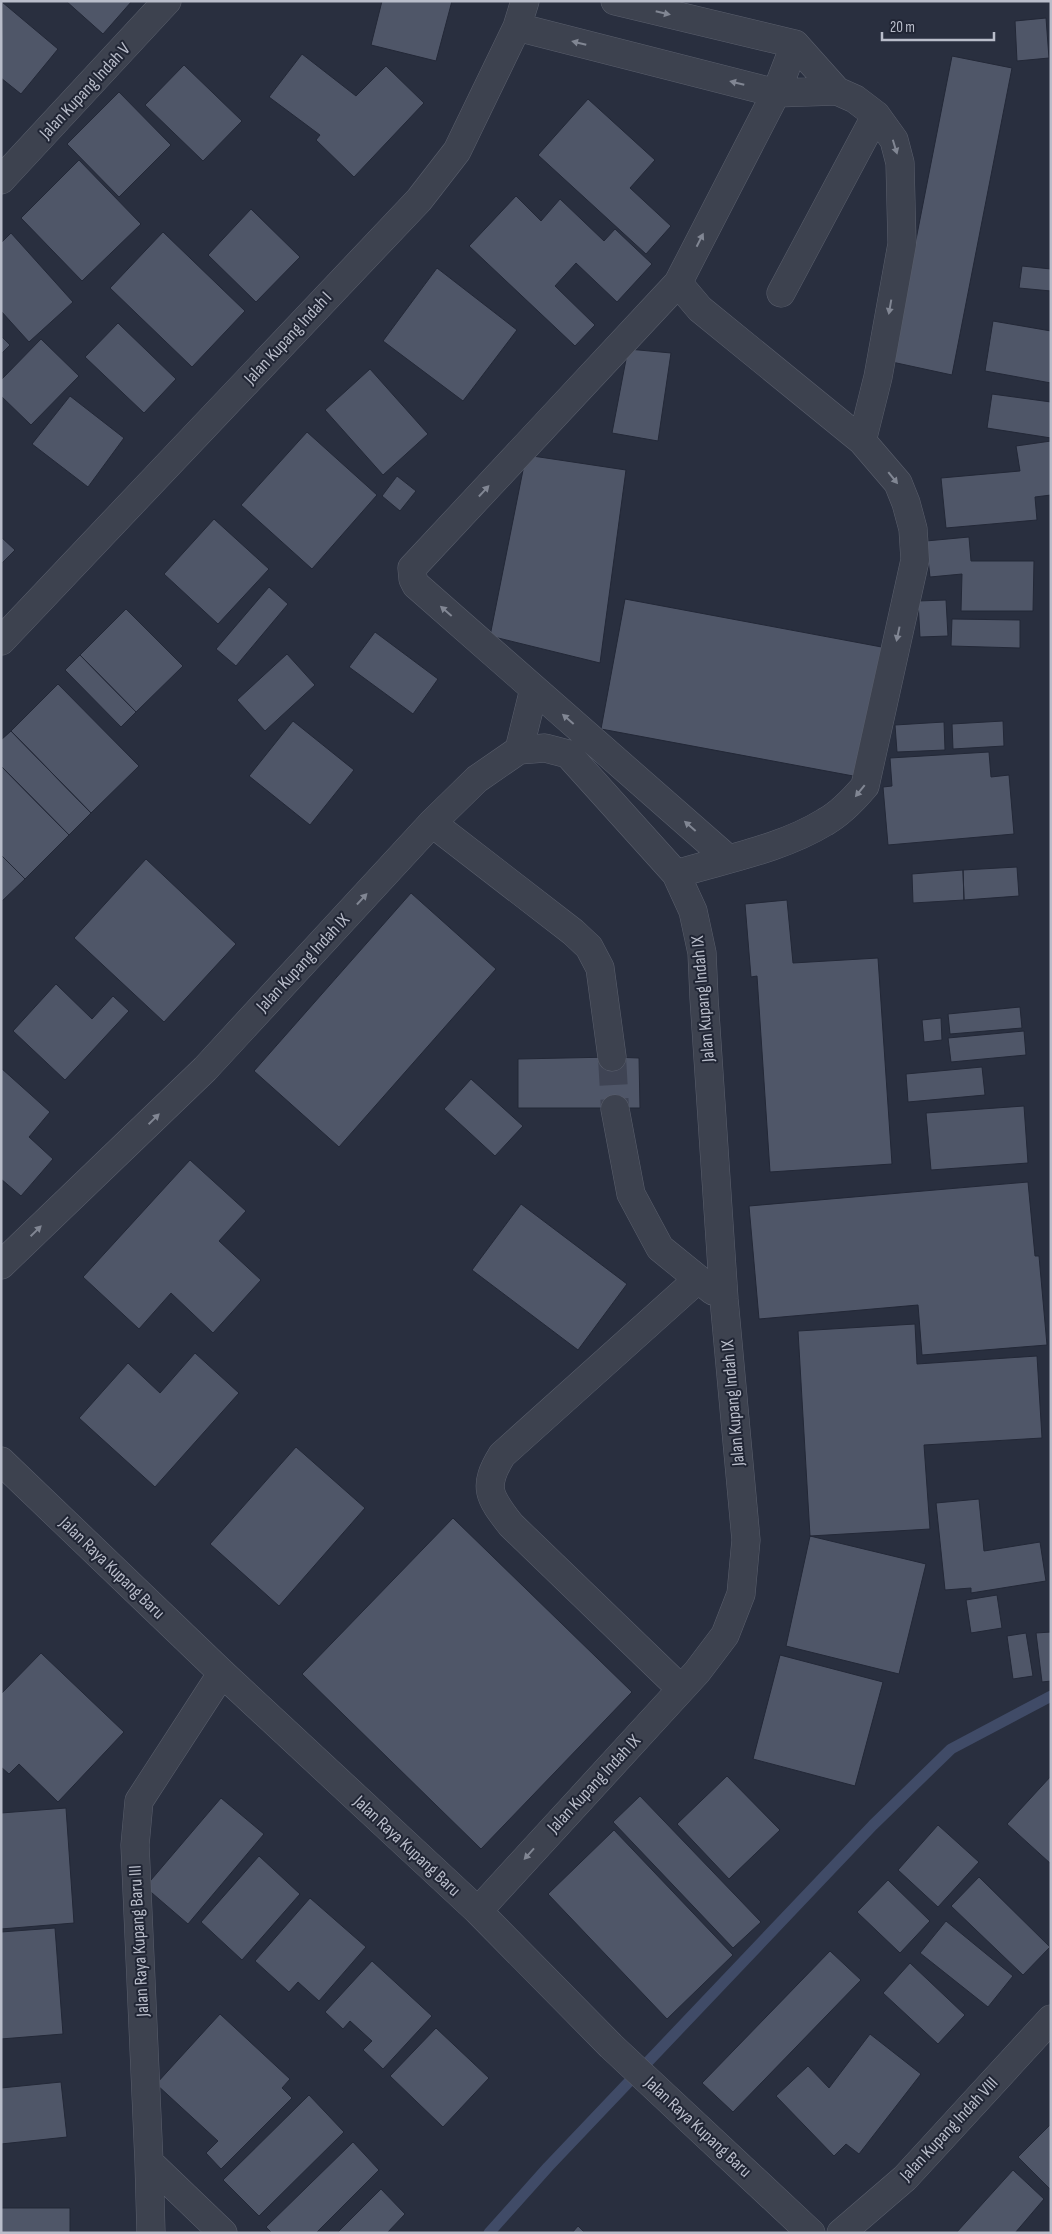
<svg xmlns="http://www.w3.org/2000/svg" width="1052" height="2234" viewBox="0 0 1052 2234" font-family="'Sofia Sans Condensed',sans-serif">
	<rect width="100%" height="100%" fill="#292f3f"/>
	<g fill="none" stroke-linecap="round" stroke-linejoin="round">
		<path stroke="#404b67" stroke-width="11" d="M489,2233L548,2167L873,1825L951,1749L1051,1696"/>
	</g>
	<path fill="#4f5668" stroke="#232837" d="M66,1H132L103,34Z
		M382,1H452L436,61L371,45Z
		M2,2L58,49L21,94L1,78Z
		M1046,18L1049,58L1017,61L1015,21Z
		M302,54L356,96L386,66L424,103L354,177L316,140L320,135L269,97Z
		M952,56L1012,68L952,375L892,362Z
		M184,65L242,121L203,161L145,105Z
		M119,92L171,145L119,197L67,144Z
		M588,99L655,160L630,188L671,226L646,254L538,155Z
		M79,160L141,224L82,281L21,218Z
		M516,196L541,221L560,199L604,241L615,229L652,264L617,302L576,263L555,286L595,325L575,346L469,246Z
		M251,209L300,257L256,302L208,255Z
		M163,232L245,311L192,367L110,288Z
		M11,233L73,302L29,342L1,311V243Z
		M1022,266L1051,269V291L1019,288Z
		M437,268L517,330L463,401L383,341Z
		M993,321L1051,331V383L985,371Z
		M118,323L176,379L144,413L85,357Z
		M1,336L10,345L1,354Z
		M41,339L79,376L31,425L1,396V380Z
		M628,349L671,353L658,441L612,433Z
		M370,369L428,434L383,475L325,410Z
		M992,394L1051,402V438L987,428Z
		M70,396L124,438L88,487L32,444Z
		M307,432L377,495L312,569L241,505Z
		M1051,441V495L1035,497L1037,520L946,528L941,478L1020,471L1016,446Z
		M526,455L626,470L600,663L490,636Z
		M397,476L416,491L400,511L382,496Z
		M214,519L269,569L218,624L164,574Z
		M1,537L15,550L1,564Z
		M969,537L971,561H1034L1033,611H961L962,574L930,577L926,541Z
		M269,587L288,604L236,666L216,649Z
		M625,599L887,648L864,778L601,729Z
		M946,600L948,636L920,637L918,601Z
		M126,609L183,666L136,712L80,655Z
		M952,619L1020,620V648L951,646Z
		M375,632L438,679L413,714L349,667Z
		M287,654L315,685L265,731L237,700Z
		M80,655L136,712L121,727L65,670Z
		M58,684L139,766L91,813L11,731Z
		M293,721L354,770L310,825L249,776Z
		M1003,721L1004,746L953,749L952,724Z
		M944,722L945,750L897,752L895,725Z
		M11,731L91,813L69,835L1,766V740Z
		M989,752L991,777L1009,775L1014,834L888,845L883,787L892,786L890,758Z
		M1,766L69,835L25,879L1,855Z
		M1,855L25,879L1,902Z
		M146,859L236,944L164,1022L74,938Z
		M1017,867L1019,896L964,900L963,870Z
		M963,870L964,900L913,903L912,874Z
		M411,893L496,969L339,1147L254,1071Z
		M787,900L793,963L878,958L892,1164L770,1172L757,976L751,977L745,904Z
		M56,984L92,1019L113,996L129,1011L65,1080L13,1031Z
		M1020,1007L1022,1028L950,1034L948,1014Z
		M941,1018L942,1040L924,1042L922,1020Z
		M1024,1031L1026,1055L951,1062L948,1038Z
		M612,1057L639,1058L640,1108H518V1059Z
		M982,1067L985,1095L908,1102L906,1074Z
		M1,1068L50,1112L29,1137L53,1159L21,1196L1,1179Z
		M471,1079L523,1126L495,1156L444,1109Z
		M1024,1106L1028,1163L931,1170L926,1113Z
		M190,1160L246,1211L219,1241L261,1280L213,1333L171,1293L139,1329L83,1277Z
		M1028,1182L1035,1256H1039L1047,1345L922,1355L918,1305L759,1319L749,1206Z
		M521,1204L627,1284L578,1350L472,1270Z
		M915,1324L917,1364L1037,1356L1042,1438L924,1445L930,1529L810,1536L798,1331Z
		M195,1353L239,1393L155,1487L79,1418L128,1363L160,1393Z
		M296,1447L365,1508L279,1606L210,1544Z
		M979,1499L984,1551L1040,1542L1046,1581L971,1593V1588L945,1590L936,1503Z
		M453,1518L632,1692L481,1849L302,1674Z
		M810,1536L926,1564L899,1674L786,1646Z
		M997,1595L1002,1628L971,1633L966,1600Z
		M1051,1632V1681L1042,1682L1036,1633Z
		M1026,1633L1033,1676L1013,1679L1007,1636Z
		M41,1653L124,1732L58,1802L19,1764L9,1774L1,1767V1694Z
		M780,1655L883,1682L855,1786L753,1759Z
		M727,1776L780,1830L729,1879L677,1824Z
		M1051,1776V1864L1007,1824Z
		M640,1796L761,1922L733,1948L613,1822Z
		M221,1798L264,1834L188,1924L145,1887Z
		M66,1808L74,1923L1,1929V1813Z
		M938,1825L979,1862L938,1907L898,1870Z
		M614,1830L733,1955L667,2019L548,1894Z
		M259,1856L300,1894L242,1960L201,1922Z
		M979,1877L1050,1947L1023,1975L951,1906Z
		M888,1880L930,1921L900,1953L857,1912Z
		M310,1898L366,1947L319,2001L298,1982L289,1992L255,1961Z
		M946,1921L1013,1976L988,2007L920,1953Z
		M55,1928L63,2034L1,2039V1932Z
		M830,1951L861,1980L733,2112L702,2083Z
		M372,1961L432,2016L383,2069L363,2050L372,2041L350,2021L343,2029L325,2012Z
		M910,1963L965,2015L938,2044L883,1993Z
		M220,2014L290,2079L282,2088L292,2098L221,2169L206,2153L218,2141L156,2084Z
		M436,2028L489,2078L443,2127L390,2076Z
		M870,2034L921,2074L859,2154L846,2144L834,2156L776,2096L808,2066L829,2088Z
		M61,2082L67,2137L1,2144V2088Z
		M309,2095L344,2132L259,2216L223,2180Z
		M1051,2124V2190L1018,2157Z
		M353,2142L379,2170L316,2233H272L266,2227Z
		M1013,2170L1044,2199L1015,2233H956Z
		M381,2189L405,2214L387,2233H337Z
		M1,2208H70V2233H1Z
		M578,2226L585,2233H572Z"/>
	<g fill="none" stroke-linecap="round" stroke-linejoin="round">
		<path stroke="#3f4454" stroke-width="28" stroke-dasharray="28 14" stroke-linecap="butt" d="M612,1057L615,1109"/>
		<g stroke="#5a5f6d" stroke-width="29">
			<path id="minor" d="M615,1L795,44L837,91L855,99L876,115L894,140L900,163L902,244L878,377L862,441
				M517,27L776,93L837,91
				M1,180L167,1
				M781,293L876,115
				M1,641L419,200L457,151L517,27L525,1
				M519,750L534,689
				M432,823L573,932L589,947L600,968L612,1057
				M727,858L416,585L413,579L412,568L678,283L776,93L795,44
				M676,874C725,859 781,849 825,822C841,813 854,799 865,786L915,560L913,529L906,503L898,483L862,441L700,309L678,283
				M615,1109L631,1194L660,1248L713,1291
				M1,1265L205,1069L432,823L477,779L519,750L545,748L568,754L676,874L693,911L702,953L704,998L724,1299L746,1540L741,1594L725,1635L697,1672L478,1911
				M1,1461L222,1673L478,1911L611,2046L811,2233
				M681,1689L511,1525C489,1497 482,1487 502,1455L698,1279
				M149,2162L223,2233
				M151,2233L149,2162L135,1845L139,1801L222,1673
				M841,2233L905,2178L1051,2019"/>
		</g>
		<use href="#minor" stroke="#3d424f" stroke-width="28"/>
	</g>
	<defs><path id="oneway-solid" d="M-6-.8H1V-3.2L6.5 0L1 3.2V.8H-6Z" transform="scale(1.25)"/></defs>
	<g fill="#818693">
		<use href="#oneway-solid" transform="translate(663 13) rotate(13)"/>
		<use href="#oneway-solid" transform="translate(579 43) rotate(-166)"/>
		<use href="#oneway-solid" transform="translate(737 83) rotate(-166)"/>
		<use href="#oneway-solid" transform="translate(895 147) rotate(73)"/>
		<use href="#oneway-solid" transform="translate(700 240) rotate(-63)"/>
		<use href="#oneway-solid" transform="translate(890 307) rotate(100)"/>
		<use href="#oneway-solid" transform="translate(893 478) rotate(51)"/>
		<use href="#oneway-solid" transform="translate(484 491) rotate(-47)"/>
		<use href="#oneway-solid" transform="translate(446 611) rotate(-139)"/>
		<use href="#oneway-solid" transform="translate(898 634) rotate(102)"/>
		<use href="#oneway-solid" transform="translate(568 719) rotate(-139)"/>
		<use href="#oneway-solid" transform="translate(860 791) rotate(129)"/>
		<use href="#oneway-solid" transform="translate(690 826) rotate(-139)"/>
		<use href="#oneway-solid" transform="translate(362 899) rotate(-47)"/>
		<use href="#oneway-solid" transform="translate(154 1119) rotate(-44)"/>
		<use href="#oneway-solid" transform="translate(36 1231) rotate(-44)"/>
		<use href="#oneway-solid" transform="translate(529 1854) rotate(132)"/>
	</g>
	<g text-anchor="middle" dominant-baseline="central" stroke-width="4" stroke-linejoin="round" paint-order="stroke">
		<g font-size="18" fill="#b9bdca" stroke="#212635">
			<text transform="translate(85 91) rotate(-47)">Jalan Kupang Indah V</text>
			<text transform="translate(288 338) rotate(-47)">Jalan Kupang Indah I</text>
			<text transform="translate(303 963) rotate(-47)">Jalan Kupang Indah IX</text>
			<text transform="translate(703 999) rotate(-95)">Jalan Kupang Indah IX</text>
			<text transform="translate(733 1403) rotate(-95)">Jalan Kupang Indah IX</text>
			<text transform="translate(112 1568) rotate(44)">Jalan Raya Kupang Baru</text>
			<text transform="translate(594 1784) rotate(-47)">Jalan Kupang Indah IX</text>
			<text transform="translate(407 1846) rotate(43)">Jalan Raya Kupang Baru</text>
			<text transform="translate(139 1941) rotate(-93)">Jalan Raya Kupang Baru III</text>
			<text transform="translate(698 2127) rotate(43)">Jalan Raya Kupang Baru</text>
			<text transform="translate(949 2129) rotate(-47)">Jalan Kupang Indah VIII</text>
		</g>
	</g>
	<rect width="1052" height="2234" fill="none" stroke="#b9bdca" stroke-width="5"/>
	<path d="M882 32v8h112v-8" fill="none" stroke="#b9bdca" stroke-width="2.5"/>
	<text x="890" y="32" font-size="15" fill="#b9bdca" stroke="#212635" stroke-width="4" paint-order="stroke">20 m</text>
</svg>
